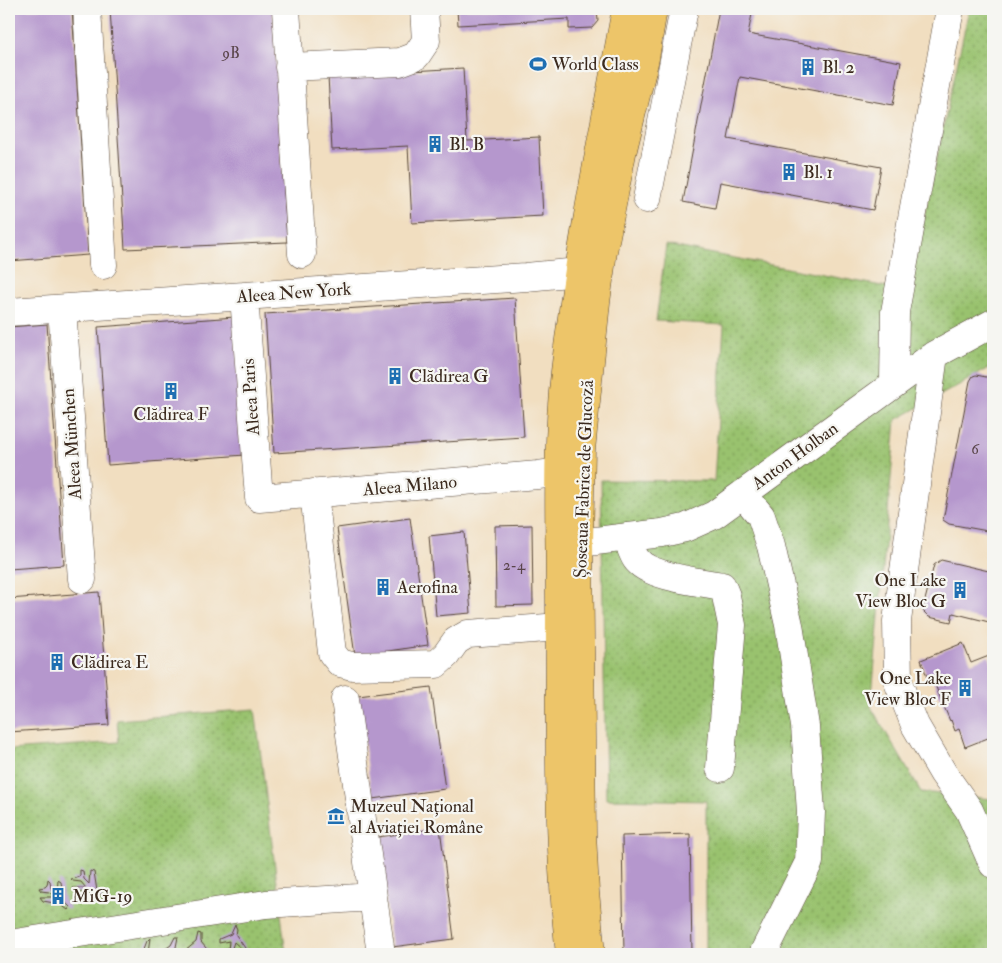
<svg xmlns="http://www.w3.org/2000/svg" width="1002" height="963" viewBox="0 0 1002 963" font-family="'IM FELL Double Pica',serif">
	<defs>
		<pattern id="grass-dots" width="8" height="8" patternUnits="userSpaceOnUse" patternTransform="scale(1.25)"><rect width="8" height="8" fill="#99c26e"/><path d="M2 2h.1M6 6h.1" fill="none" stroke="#7e9e5a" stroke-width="1.8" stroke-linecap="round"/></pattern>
	</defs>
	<rect width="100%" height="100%" fill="#f6f6f2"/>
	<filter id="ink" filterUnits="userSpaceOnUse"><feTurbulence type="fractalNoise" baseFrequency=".02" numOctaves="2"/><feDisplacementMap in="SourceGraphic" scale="10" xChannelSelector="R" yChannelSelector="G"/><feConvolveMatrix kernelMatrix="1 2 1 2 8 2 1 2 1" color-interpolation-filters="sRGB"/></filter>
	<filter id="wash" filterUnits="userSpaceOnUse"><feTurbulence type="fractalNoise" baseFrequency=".0096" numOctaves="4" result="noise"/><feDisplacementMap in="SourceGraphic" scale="20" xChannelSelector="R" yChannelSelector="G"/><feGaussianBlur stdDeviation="1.12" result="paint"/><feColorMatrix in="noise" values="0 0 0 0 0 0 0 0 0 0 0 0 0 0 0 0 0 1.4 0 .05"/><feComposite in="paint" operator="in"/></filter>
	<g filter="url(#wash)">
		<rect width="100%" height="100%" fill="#f1dec0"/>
		<path fill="url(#grass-dots)" stroke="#6a7646" d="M969,9H993V366L896,420L871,707L921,792L992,799L993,954H706V801L606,799L601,480L714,481L724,325L656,321L666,245L908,291Z
			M255,709L286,954H9V750L119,742L117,720Z"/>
		<g id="blocks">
			<path fill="#b597cd" d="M9,9H72L88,255L9,261Z
				M110,9H273L287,242L125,249Z
				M457,9H597L598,21L592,28L569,29V19L458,25Z
				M719,9H753L748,34L901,62L893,105L740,77L728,139L881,167L873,210L720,182L715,208L683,202Z
				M463,68L467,141L539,137L543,216L412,223L408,146L332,150L328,76Z
				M515,298L524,437L274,453L265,314Z
				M235,317L245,455L108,465L98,327Z
				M47,324L64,565L9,569V327Z
				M976,375L991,378L993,376V532L949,524L943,520L970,381L973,376Z
				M410,518L428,645L355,656L337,528Z
				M532,525L533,605L496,606L495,526Z
				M464,532L471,613L436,616L429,536Z
				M941,560L993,572V623L953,613L951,622L929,617L923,611V608L934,565Z
				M99,592L109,725L9,732V599Z
				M963,643L971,663L989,656L993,667V736L965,747L959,729L955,731L951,720L950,721L931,675L927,677L921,660Z
				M431,687L445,789L372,799L358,696Z
				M440,828L454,939L392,947L378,837Z
				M690,834L692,954H624L622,836Z
				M80,870L83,871L84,879L89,884L90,871L94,872L97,891L103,898L101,901L93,895L75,892L73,888H86L81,882L73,881L71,879L77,878L80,876Z
				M48,879L50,881L51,888L57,894L58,880L61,882L64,901L70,907L68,910L60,904L43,901L40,897H54L49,892L41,891L39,888L45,887L47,885Z
				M235,925L237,929L236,935L245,948V950H243L234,942L231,951L233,954H223L228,950L229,941L219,943V939L231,934Z
				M198,933L201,934V942L211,954H204L201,950L200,954H196V950L188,954H184L185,951L196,942Z
				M175,937H178L176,947L178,954H158L171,945Z
				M150,938L148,954H142L147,941Z"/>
		</g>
	</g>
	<g filter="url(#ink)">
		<use href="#blocks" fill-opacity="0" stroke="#564536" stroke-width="1"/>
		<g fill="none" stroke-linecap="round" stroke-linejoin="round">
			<g stroke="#564536" stroke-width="29">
				<path id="minor" d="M87,9L103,265
					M286,9L302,254
					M289,67L400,62L416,56L426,41L424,9
					M647,199L684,9
					M244,296L259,498L538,475L561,472
					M62,309L82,579
					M9,312L526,277L579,272
					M934,355L897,621L898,682L915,725L943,773L969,810L993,864
					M894,383L895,312L950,9
					M314,493L332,653L340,663L352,666L436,664L446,655L456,641L468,634L560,627
					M743,494L761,516L771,546L789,625L805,726L811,812L809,862L764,952
					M626,537C630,544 632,553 636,559C648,577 701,582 722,586L726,596L732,625L720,768
					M579,543L662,533L685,528L714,515L934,355L993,323
					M345,699L381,954
					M9,944L266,904L373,897"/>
			</g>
			<g stroke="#564536" stroke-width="29">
				<path id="major" d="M570,954C557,841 560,725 560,611C560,531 556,450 565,372C579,250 604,129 626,9
					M591,954L585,892L582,834L579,543L581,450L596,302L603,251L622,153L645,58L653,9"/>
			</g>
			<use href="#minor" stroke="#fff" stroke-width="28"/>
			<use href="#major" stroke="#edc569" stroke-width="28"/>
		</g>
	</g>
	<defs>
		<g id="stadium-bare" transform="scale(1.35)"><path d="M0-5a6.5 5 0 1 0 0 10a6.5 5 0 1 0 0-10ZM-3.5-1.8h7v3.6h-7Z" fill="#1f6fb2" stroke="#f6f6f2" stroke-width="2.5" paint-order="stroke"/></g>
		<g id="building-bare" transform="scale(1.35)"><path d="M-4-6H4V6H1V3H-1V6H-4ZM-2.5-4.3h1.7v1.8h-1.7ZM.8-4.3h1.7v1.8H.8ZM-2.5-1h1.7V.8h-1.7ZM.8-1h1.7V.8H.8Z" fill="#1f6fb2" stroke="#f6f6f2" stroke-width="2.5" paint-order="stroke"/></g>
		<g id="museum-bare" transform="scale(1.35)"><path d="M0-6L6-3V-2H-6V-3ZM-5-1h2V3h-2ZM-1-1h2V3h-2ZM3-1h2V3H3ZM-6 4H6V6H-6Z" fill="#1f6fb2" stroke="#f6f6f2" stroke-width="2.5" paint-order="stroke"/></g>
	</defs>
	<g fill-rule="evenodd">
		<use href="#stadium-bare" x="538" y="64"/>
		<use href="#building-bare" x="808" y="67"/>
		<use href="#building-bare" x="435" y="144"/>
		<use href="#building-bare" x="789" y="172"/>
		<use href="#building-bare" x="395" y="376"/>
		<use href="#building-bare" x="171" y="391"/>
		<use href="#building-bare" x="383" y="587"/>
		<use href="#building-bare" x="960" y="590"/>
		<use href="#building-bare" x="57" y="662"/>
		<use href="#building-bare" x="965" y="688"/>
		<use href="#museum-bare" x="336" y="816"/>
		<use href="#building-bare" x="58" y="896"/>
	</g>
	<g text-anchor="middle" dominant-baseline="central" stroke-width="4.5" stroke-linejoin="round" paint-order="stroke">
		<g font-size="15" fill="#5a454a">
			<text x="231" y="53">9B</text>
			<text x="975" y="449">6</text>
			<text x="514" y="565">2-4</text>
		</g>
		<g font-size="18" fill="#3b2a1e" stroke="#f6f6f2" text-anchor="start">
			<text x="552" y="64">World Class</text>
			<text x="822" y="67">Bl. 2</text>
			<text x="449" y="144">Bl. B</text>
			<text x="803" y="172">Bl. 1</text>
			<text x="409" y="376">Clădirea G</text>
			<text x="171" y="414" text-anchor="middle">Clădirea F</text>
			<text x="946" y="580" text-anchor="end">One Lake<tspan x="946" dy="21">View Bloc G</tspan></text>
			<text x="397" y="587">Aerofina</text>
			<text x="71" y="662">Clădirea E</text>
			<text x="951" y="678" text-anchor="end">One Lake<tspan x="951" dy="21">View Bloc F</tspan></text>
			<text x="350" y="806">Muzeul Național<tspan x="350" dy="21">al Aviației Române</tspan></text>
			<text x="72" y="896">MiG-19</text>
		</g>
		<g font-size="18" fill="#3b2a1e" stroke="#f6f6f2">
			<text transform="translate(294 293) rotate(-4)">Aleea New York</text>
			<text transform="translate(251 397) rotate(-94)">Aleea Paris</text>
			<text transform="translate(72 444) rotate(-94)">Aleea München</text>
			<text transform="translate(795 456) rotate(-36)">Anton Holban</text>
			<text transform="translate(584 479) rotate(-88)">Șoseaua Fabrica de Glucoză</text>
			<text transform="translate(410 486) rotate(-5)">Aleea Milano</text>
		</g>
	</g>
	<rect width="1002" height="963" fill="none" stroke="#f6f6f2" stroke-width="30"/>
</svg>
